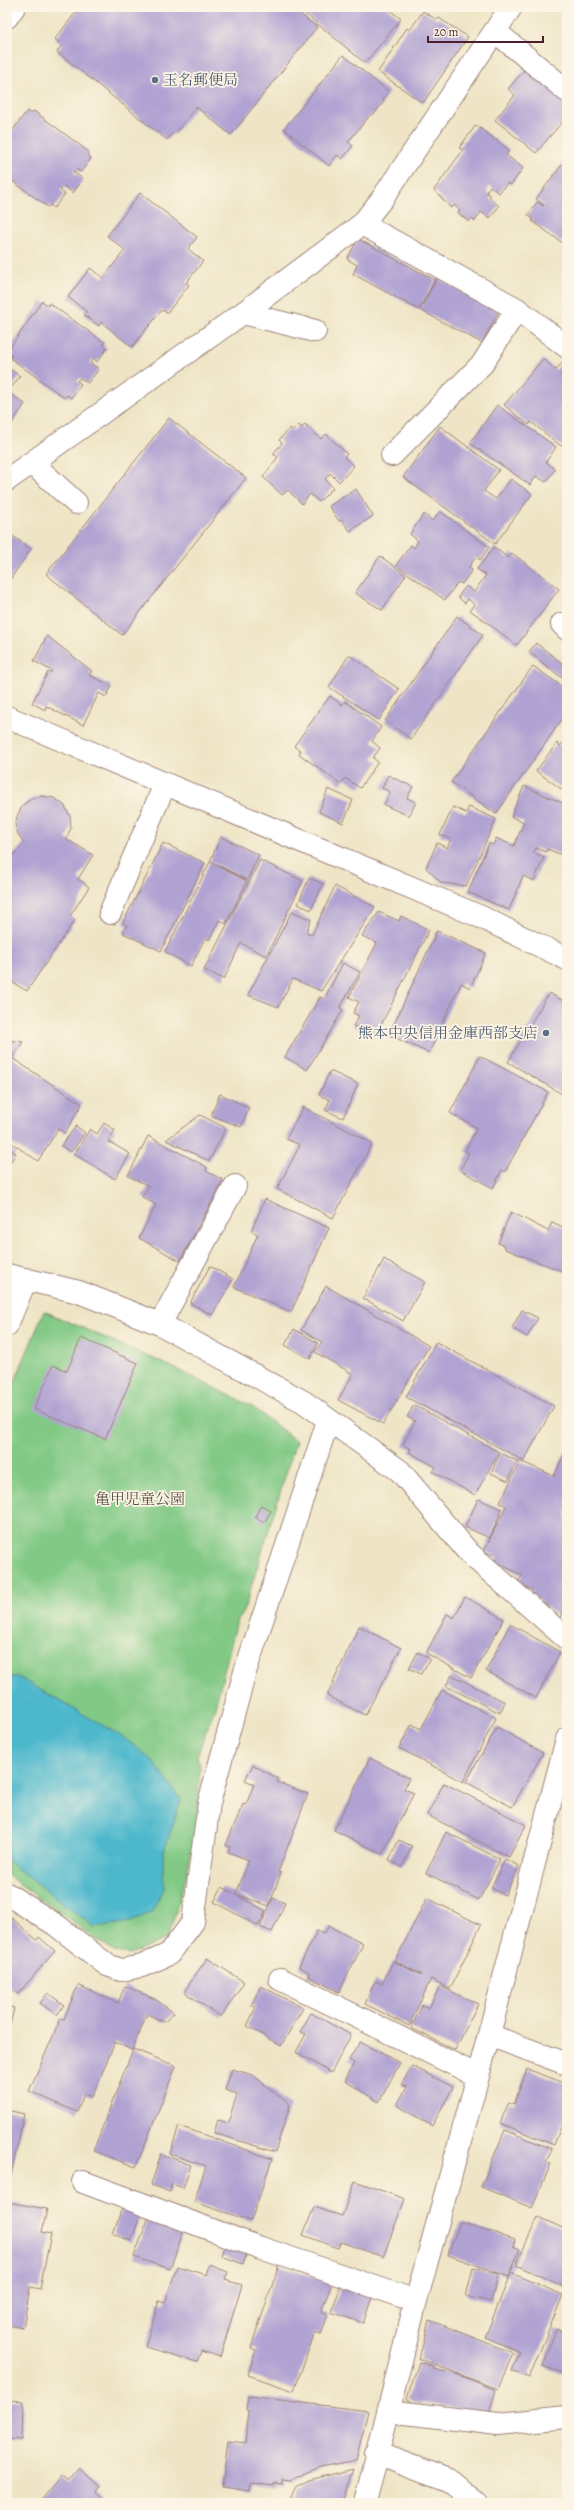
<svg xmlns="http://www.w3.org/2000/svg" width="574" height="2510" viewBox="0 0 574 2510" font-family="Alegreya,'Noto Serif JP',serif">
	<rect width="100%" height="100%" fill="#fcf5e5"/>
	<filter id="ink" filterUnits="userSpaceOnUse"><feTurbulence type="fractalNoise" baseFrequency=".025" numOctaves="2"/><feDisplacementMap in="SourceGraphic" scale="8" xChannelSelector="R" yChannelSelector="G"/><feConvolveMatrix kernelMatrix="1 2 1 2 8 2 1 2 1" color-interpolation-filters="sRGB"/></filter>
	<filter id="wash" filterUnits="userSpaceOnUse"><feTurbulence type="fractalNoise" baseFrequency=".012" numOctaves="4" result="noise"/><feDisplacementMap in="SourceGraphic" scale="16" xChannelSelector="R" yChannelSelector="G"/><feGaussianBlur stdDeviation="0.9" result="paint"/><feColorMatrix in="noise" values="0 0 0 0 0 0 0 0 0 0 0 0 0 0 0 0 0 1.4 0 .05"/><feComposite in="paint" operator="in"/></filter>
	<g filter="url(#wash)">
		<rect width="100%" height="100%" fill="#efe5c6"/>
		<path fill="#81c985" stroke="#667458" d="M44,1311L170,1366L253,1407L296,1441L246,1604L236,1625L215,1707L197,1756L200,1766L197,1825L187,1873L168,1938L132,1954L114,1952L7,1875V1400Z"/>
		<path fill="#4eb8cc" stroke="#4c6c7c" d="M7,1677H18L123,1737L152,1760L181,1800L163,1855L164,1888L151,1913L125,1923L94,1927L7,1861Z"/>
		<g id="blocks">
			<path fill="#b0a2d2" d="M80,7H291L317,27L231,135L196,107L175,134L173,133L167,140L57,52L62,45L55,39Z
				M301,7H386L401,19L365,63L303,12L304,10Z
				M423,11L437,20L439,18L468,37L423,103L378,72L407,28L410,30Z
				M343,55L389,92L383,100L384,102L373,115L371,114L348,142L353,146L342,159L337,155L329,166L284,129Z
				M527,67L567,100V116L536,153L495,120L515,95L508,89Z
				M27,111L31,114L34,111L89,152L87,155L91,158L81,172L76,169L73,172L83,179L73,193L64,186L60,190L65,194L54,208L50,205L48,207L7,177V138Z
				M476,125L509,150L506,155L523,168L511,185L507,183L499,193L490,186L486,192L491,196L489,198L499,206L490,218L481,212L475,221L472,218L469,222L458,213L460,210L454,205L451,208L434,190L463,150L459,148Z
				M567,158V246L532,221L533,219L528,215L537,202L543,206L544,205L536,199Z
				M140,193L197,237L188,249L203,261L186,283L189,285L167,313L162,310L132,347L101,322L99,326L84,315L87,312L68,297L90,268L103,278L125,250L107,236Z
				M358,239L435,280L419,310L353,274L357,265L347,259Z
				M437,278L499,311L482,343L420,310Z
				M42,301L48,306L49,303L105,343L103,345L107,348L97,362L93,359L90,363L99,369L88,383L80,378L77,381L81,384L71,398L67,395L65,398L10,358L12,356L7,352Z
				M543,359L556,370L565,359L567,361V440L561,446L531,422L529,425L504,405Z
				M7,367L20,376L8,392L25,404L10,426L7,424Z
				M497,405L556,447L546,462L555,469L546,482L536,476L530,485L470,443Z
				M169,418L246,478L122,635L46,574Z
				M305,424L321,439L326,434L347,454L344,457L354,466L339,482L330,473L325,479L333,488L319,502L310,494L302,504L288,490L282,495L263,477L278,457L273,454L282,443L279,440L290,428L293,431L299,425L302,428Z
				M440,426L499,470L484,491L496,499L511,479L532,494L495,544L403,477Z
				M356,489L373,516L350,531L342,520L339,521L329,506Z
				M440,511L489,547L480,560L476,557L469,567L472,570L462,584L458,582L445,600L396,565L411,545L414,548L418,541L410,534L424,514L433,521Z
				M7,532L31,549L7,584Z
				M494,547L508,558L512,553L559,589L517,645L470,610L474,604L468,599L465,603L458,597L466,586L474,592L486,575L477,569Z
				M380,556L406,575L382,610L355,593Z
				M457,616L483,635L411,739L385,721Z
				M47,636L92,671L89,675L112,686L106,697L99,693L83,725L46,706L45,710L32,703L48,672L50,673L52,671L34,661Z
				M536,643L567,667V682L529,652Z
				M349,655L399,689L379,720L329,687Z
				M533,666L567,690V712L496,814L451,782Z
				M330,696L342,705L345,701L381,727L372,741L380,748L373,758L378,762L360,788L345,778L341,784L299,754L301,751L294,746Z
				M567,739V793L536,771L557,743L560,746Z
				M388,775L413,787L407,798L416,802L409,816L384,805L390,792L382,788Z
				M524,786L567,805V857L547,849L546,852L536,848L533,853L544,857L534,881L523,876L509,910L468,892L489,843L493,845L496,838L514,846L524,822L511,817Z
				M328,789L353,800L343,823L319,812Z
				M43,796L54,798L64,805L70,816L71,828L66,839L93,855L78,879L89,887L70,916L75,920L27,991L10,981L7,984V862L24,843L18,834L15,824L18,814L23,805L32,798Z
				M453,807L466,813L469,807L496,819L466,886L442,883L426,868L437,843L447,848L451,839L440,835Z
				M221,837L259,855L247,880L210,861Z
				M163,843L205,863L161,951L123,933L127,925L123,923Z
				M260,860L303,881L266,956L241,943L224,979L204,970Z
				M210,862L247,881L226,924L219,920L209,940L205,938L191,966L165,952Z
				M309,878L323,884L311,910L298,904Z
				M335,886L375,907L321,991L293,979L278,1007L248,995L292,911L311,920L306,932L312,935Z
				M379,912L399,921L401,916L429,930L375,1037L353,1026L359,1016L353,1013L359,1002L349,997L377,943L362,936Z
				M437,931L486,953L470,988L461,983L429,1053L389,1035Z
				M343,963L360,972L340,1008L343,1010L307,1070L285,1057L320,997L324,999Z
				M549,993L567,1003V1097L508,1062Z
				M7,1040L23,1042L12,1058L82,1104L65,1133L58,1129L38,1161L7,1140Z
				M480,1056L548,1092L505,1172L502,1170L493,1188L460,1170L469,1153L465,1151L477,1128L450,1113Z
				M330,1071L358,1084L343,1118L325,1110L330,1100L319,1095Z
				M220,1094L249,1108L241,1127L211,1115Z
				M303,1107L372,1143L333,1218L277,1189L300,1145L286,1139Z
				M200,1115L226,1128L209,1161L166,1140Z
				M104,1123L115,1130L108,1141L130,1154L115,1179L74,1154L90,1129L97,1134Z
				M76,1126L85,1133L71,1152L61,1146Z
				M148,1136L207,1167L206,1171L223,1180L180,1261L139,1238L156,1205L142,1197L149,1186L128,1176Z
				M7,1148L16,1153L7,1168Z
				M265,1199L329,1228L291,1312L234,1287L258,1234L251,1231Z
				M511,1212L548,1231L552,1222L567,1229V1273L505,1249V1246L498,1243Z
				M384,1259L425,1282L403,1321L363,1298Z
				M210,1266L233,1279L212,1315L190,1303Z
				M326,1286L429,1346L383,1424L338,1400L353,1374L315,1352L322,1342L301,1330Z
				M522,1310L538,1318L527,1337L512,1328Z
				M294,1329L318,1343L310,1359L285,1345Z
				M81,1338L138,1363L105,1439L34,1409L53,1365L67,1371Z
				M436,1342L554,1406L524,1461L406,1397Z
				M414,1405L499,1452L475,1495L433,1472L436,1467L409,1452L411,1449L403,1445L415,1421L407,1417Z
				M567,1448V1602L560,1618L531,1594L533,1590L518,1583L522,1575L495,1562L497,1557L484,1551L506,1506L500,1503L520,1461L554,1476Z
				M500,1453L517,1461L508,1481L491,1473Z
				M478,1499L502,1509L490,1538L465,1527Z
				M261,1505L271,1511L264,1523L255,1517Z
				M465,1597L504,1619L471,1678L426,1653L447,1614L454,1618Z
				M510,1624L560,1652L536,1698L486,1671Z
				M359,1626L401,1648L365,1715L327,1696Z
				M418,1652L430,1659L421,1674L409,1668Z
				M452,1675L505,1702L500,1713L446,1686Z
				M442,1690L496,1718L463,1782L399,1748L412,1724L421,1729Z
				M497,1727L543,1753L512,1807L466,1782Z
				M370,1758L409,1778L404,1789L414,1793L382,1854L334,1830Z
				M253,1765L279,1779L277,1782L308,1794L278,1872L281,1873L269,1906L236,1894L249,1860L228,1852L230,1847L226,1845L243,1804L246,1805L254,1784L245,1780Z
				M444,1783L526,1825L509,1857L427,1815Z
				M446,1832L500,1859L479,1900L426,1873Z
				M399,1840L412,1846L402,1867L389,1860Z
				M505,1859L519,1866L505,1895L491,1888Z
				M222,1887L266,1911L258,1926L214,1902Z
				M273,1898L285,1903L272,1932L260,1927Z
				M427,1898L481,1925L450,1989L431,1979L409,2026L365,2004L375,1981L382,1984L393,1961L422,1975L395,1961Z
				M12,1918L37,1940L39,1937L55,1951L18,1994L7,1986V1921Z
				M329,1926L363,1944L339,1992L308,1976L309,1972L299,1967L317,1931L324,1934Z
				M207,1958L244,1982L221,2017L184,1992Z
				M78,1985L118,2003L125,1986L155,1999L174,2013L164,2022L147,2014L132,2050L115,2042L92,2097L84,2094L77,2112L29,2091L61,2018L64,2019Z
				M261,1986L303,2008L281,2046L247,2026L256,2007L251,2005Z
				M440,1986L478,2004L455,2050L411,2028L422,2005L429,2008Z
				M48,1993L64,2005L57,2015L40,2003Z
				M7,2006L14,2008L8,2034H7Z
				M311,2013L351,2035L331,2073L296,2052L306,2034L300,2032Z
				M360,2042L400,2063L379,2102L345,2081L354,2063L349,2060Z
				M133,2049L176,2066L136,2167L93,2151Z
				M412,2066L453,2087L432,2126L397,2105L407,2087L401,2085Z
				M232,2069L253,2075L290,2105L275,2152L214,2133L218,2120L228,2123L237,2094L225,2090Z
				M527,2069L567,2084V2112L554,2145L500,2123L509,2102L514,2104Z
				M7,2110L24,2114L8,2189H7Z
				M179,2126L272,2159L251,2221L194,2202L206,2166L170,2154Z
				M505,2130L552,2149L546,2162L551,2164L532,2208L481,2187Z
				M161,2154L191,2165L183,2188L172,2184L170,2192L151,2185Z
				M355,2181L405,2199L383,2257L341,2242L338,2248L303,2235L314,2207L342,2216Z
				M7,2202L47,2209L42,2232L51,2234L40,2289L30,2287L23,2328L7,2325Z
				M122,2208L141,2214L131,2241L113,2234Z
				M151,2211L186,2224L170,2269L134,2257Z
				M538,2217L567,2230V2288L516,2265Z
				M460,2222L515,2239L513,2246L520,2249L509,2277L448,2255Z
				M227,2239L249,2247L243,2264L222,2256Z
				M209,2265L228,2272L225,2280L242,2285L220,2357L201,2351L197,2362L145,2347L159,2301L165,2303L177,2266L206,2275Z
				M279,2265L332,2283L321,2312L328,2315L321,2334L315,2332L294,2391L248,2375L256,2350L251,2348Z
				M473,2268L498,2274L491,2302L466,2296Z
				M511,2273L563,2295L529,2378L512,2371L520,2352L485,2337Z
				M341,2286L372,2297L363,2323L331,2312Z
				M429,2320L513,2353L498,2389L419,2359Z
				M556,2329L567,2333V2375L543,2366Z
				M419,2362L434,2367L433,2369L456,2374L496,2390L489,2413L414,2403L407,2399Z
				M248,2396L368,2411L356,2460L320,2467L290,2480L282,2479V2484L274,2483V2486L251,2483L250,2491L222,2487L228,2441L245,2443L249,2411L246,2410Z
				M7,2400L23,2401L22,2440L7,2439Z
				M80,2468L100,2486L95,2491L110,2503H39L61,2476L68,2482Z
				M353,2469L342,2503H289L295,2487L309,2480Z"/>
		</g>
	</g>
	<g filter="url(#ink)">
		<use href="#blocks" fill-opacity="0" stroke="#9c8278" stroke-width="1"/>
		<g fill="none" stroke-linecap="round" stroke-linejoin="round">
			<g stroke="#9c8278" stroke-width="24">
				<path id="minor" d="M496,32L567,91
					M362,224L517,309L567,347
					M243,313L315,331
					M392,455L483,363L517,309
					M32,463L76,503
					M7,480L243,313L362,224L382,199L511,7
					M562,624L567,629
					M7,717L481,917L567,959
					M110,913L165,784
					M7,1275L79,1292L160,1324L304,1402L400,1471L469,1553L567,1639
					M160,1324L235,1186
					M7,1325L26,1279
					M7,1894L56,1925L107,1965L121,1970L142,1966L169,1954L193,1922L209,1803L245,1672L328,1421
					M280,1979L478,2076
					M489,2035L567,2064
					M83,2182L258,2247L416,2301
					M388,2411L498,2424L567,2417
					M376,2453L451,2481L477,2503
					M365,2503L416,2301L478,2076L567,1739"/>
			</g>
			<g stroke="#9c8278" stroke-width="24">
				<path id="major" d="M7,17L14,7"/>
			</g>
			<use href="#minor" stroke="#fff" stroke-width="22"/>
			<use href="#major" stroke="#fff" stroke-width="22"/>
		</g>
	</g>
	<g fill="#5c6f8a" stroke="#fcf5e5" stroke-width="1.5">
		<circle cx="155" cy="80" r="4"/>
		<circle cx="546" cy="1033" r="4"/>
	</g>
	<g text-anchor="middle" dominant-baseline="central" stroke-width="3.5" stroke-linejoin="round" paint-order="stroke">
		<g font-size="15" fill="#4e5e75" stroke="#fcf5e5" text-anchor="start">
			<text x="163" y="80">玉名郵便局</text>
			<text x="538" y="1033" text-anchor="end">熊本中央信用金庫西部支店</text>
		</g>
		<g font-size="15" fill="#5a5246" stroke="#fcf5e5">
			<text x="140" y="1499">亀甲児童公園</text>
		</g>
	</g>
	<rect width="574" height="2510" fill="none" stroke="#fcf5e5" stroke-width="24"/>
	<path d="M428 36v6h115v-6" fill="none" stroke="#4a1f2b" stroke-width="2"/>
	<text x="434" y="36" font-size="12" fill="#4a1f2b" stroke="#fcf5e5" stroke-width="3" paint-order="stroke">20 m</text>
</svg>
